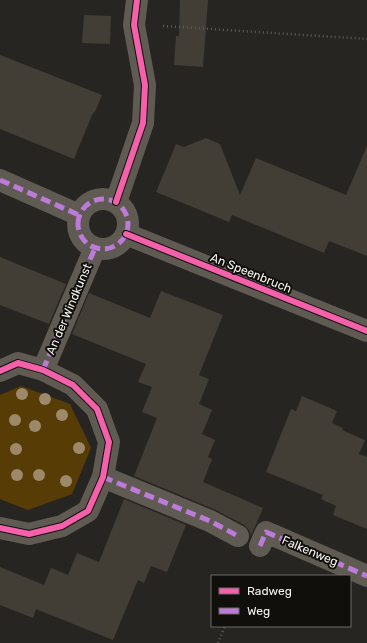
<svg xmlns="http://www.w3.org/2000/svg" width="367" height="643" viewBox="0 0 367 643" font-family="Rubik,sans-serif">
	<rect width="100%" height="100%" fill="#272522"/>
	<path fill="#573d05" d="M21,386L70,404L91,448L72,494L28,510L0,499V395Z"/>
	<path fill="#423d35" d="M180,0H208L203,67L174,65L176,36H179Z
		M84,15L111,16L110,44L82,43Z
		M0,55L102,95L95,112L93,113L74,159L0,129Z
		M206,138L220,144L240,195L256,158L346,195L367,146V256L329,241L324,253L232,215L229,222L156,192L176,144L184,147Z
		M0,257L66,284L49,324L0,305Z
		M161,291L223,315L199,375L209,379L199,404L212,410L202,434L215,440L208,457L212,459L203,482L263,508L251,536L249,530L244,525L216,510L134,476L157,418L142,412L152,387L138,382L146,364L72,334L89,293L150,318Z
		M302,396L337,411L332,423L343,428L342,430L365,440L359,454L367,457V529L333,515L336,506L321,499L323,495L266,472L291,409L296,411Z
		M124,499L186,525L167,572L151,566L144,583L138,580L113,640L36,609L33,618L0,605V567L44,585L51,568L68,575L77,553L99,562Z"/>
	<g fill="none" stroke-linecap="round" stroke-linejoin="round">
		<path stroke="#605c56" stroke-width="2.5" stroke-dasharray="1 3" stroke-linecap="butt" d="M163,26L367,39
			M218,643L225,626"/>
		<path stroke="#5f5a52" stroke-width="22" d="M0,180L79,215
			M78 224a25 25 0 1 1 50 0a25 25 0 1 1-50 0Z
			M116,202L143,123L145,85L134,25L137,0
			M126,234L367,331
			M43,370L95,248
			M0,371L18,363L43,370L73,385L97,409L109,442L103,477L88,511L62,526L29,534L0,528
			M103,477L210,521L238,536
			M260,546L266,532L367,576"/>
		<path stroke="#bd7bd9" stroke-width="5" stroke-dasharray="10 5" stroke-linecap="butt" d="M0,180L79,215
			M78 224a25 25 0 1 1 50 0a25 25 0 1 1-50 0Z
			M43,370L95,248
			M103,477L210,521L238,536
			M260,546L266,532L367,576"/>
		<g stroke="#100f0c" stroke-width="8">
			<path id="cycleway" d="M116,202L143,123L145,85L134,25L137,0
				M126,234L367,331
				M0,371L18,363L43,370L73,385L97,409L109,442L103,477L88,511L62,526L29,534L0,528"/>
		</g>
		<use href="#cycleway" stroke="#f560ab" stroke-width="6"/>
	</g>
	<g fill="#9c896a">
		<circle cx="22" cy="394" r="6"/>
		<circle cx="45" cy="399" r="6"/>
		<circle cx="62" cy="415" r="6"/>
		<circle cx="15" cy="420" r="6"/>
		<circle cx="35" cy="426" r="6"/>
		<circle cx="79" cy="448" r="6"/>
		<circle cx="16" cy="449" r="6"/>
		<circle cx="17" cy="475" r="6"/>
		<circle cx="39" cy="475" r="6"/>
		<circle cx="66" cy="481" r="6"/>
	</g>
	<g text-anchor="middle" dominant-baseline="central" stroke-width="4" stroke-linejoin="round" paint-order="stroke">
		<g font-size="12" fill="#f7f4f0" stroke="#100f0c">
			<text transform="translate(251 273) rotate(22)">An Speenbruch</text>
			<text transform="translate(69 309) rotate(-67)">An der Windkunst</text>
			<text transform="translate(310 551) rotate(23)">Falkenweg</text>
		</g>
	</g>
	<rect x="211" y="575" width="140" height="52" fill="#100f0c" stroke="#6c6b67"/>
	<rect x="219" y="588" width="20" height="6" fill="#f560ab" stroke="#6c6b67"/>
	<text x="247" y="595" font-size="12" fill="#f7f4f0">Radweg</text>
	<rect x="219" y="608" width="20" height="6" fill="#bd7bd9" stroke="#6c6b67"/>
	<text x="247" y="615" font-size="12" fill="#f7f4f0">Weg</text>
</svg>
